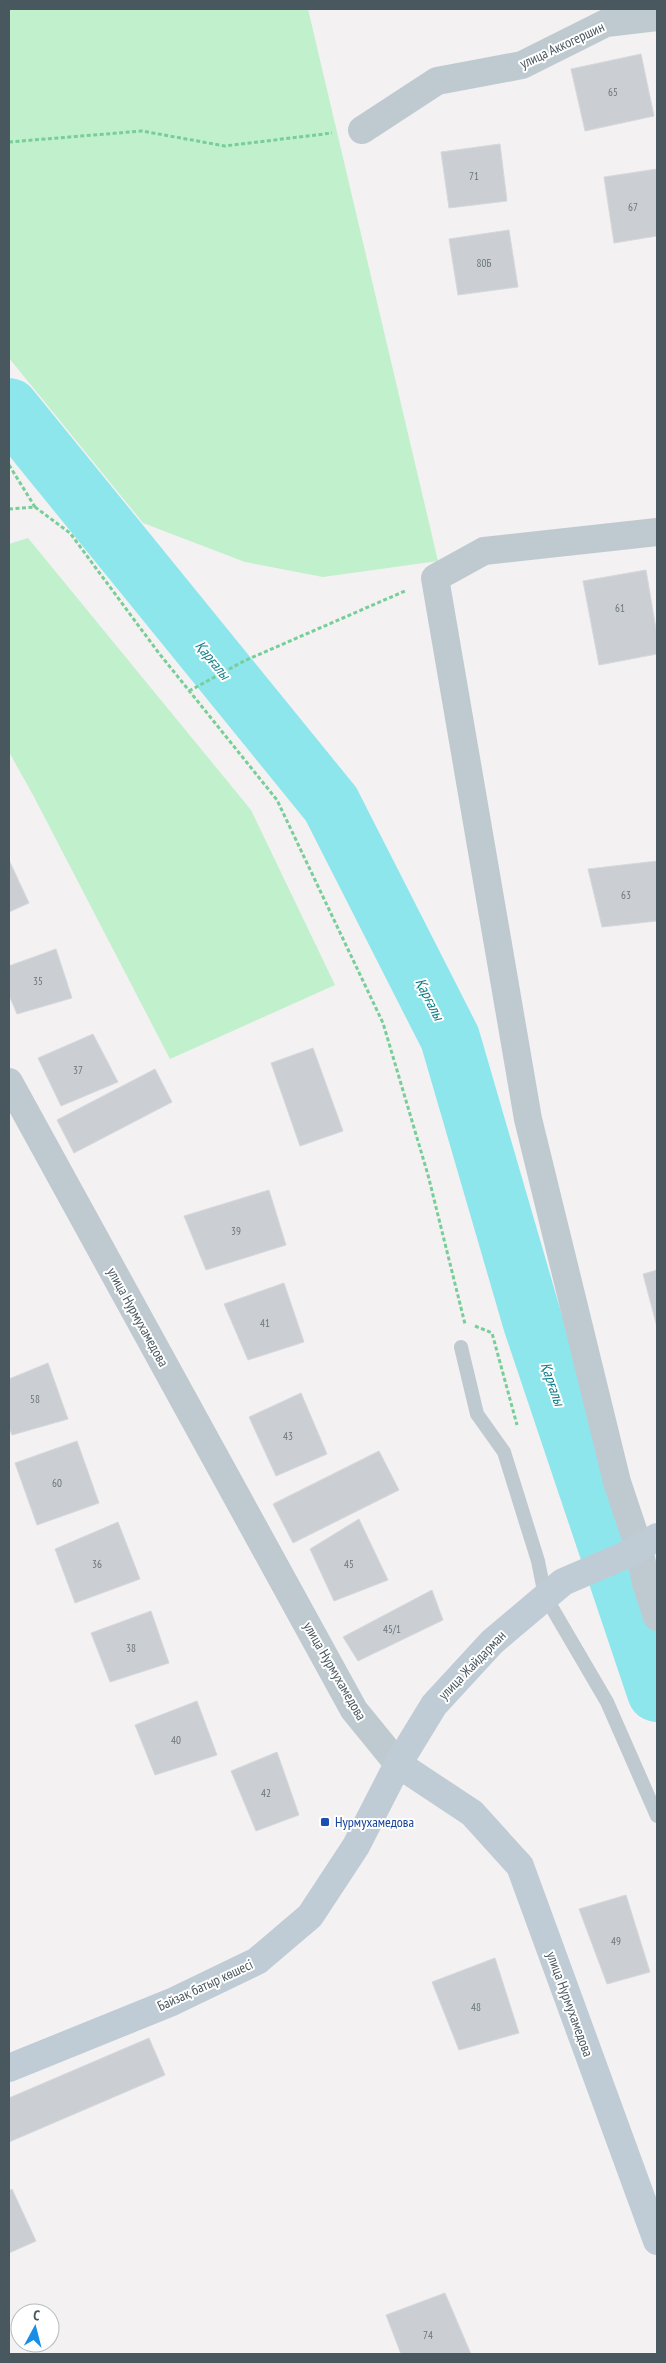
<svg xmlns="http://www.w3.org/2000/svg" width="666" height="2363" viewBox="0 0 666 2363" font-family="'PT Sans Narrow',sans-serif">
	<rect width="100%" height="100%" fill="#f3f1f1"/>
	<path fill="#c1f0cd" d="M9,9H308L438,561L323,577L245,562L143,523L9,358Z
		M28,538L251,810L335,985L170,1059L33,795L9,752V544Z"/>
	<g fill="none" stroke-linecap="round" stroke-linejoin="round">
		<path stroke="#8ee6ed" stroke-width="60" d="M9,408L331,804L450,1038L533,1323L657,1692"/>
	</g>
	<path fill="#cbcfd3" stroke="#d5d8dc" d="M641,54L654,116L585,131L571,69Z
		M500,144L507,201L449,208L441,152Z
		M657,169V236L614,243L604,177Z
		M509,230L518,287L458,295L449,239Z
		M646,570L657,635V654L599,665L583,581Z
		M9,860L29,903L9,912Z
		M657,861V921L602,927L588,869Z
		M56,949L72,998L17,1014L9,995V966Z
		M93,1034L118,1082L61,1106L38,1058Z
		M313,1048L343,1131L300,1146L271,1063Z
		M155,1069L172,1102L74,1153L57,1120Z
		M269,1190L286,1245L206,1270L184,1216Z
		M657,1270V1327L643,1274Z
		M284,1283L304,1342L248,1360L224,1304Z
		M48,1363L68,1419L12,1435L9,1428V1379Z
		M301,1393L327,1454L276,1476L249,1417Z
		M77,1441L99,1503L37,1525L15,1463Z
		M379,1451L399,1490L293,1543L273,1504Z
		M359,1519L388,1580L334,1601L310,1549Z
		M118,1522L140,1579L75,1603L55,1549Z
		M432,1590L443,1620L358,1661L343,1637Z
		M151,1611L169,1663L110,1682L91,1633Z
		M197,1701L217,1755L155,1775L135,1725Z
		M277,1752L299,1815L256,1831L231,1771Z
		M626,1895L650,1972L607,1984L579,1909Z
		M495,1958L519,2033L459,2050L432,1982Z
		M149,2038L165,2075L9,2142V2098Z
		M12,2189L36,2241L9,2253V2191Z
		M445,2293L471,2354H401L386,2315Z"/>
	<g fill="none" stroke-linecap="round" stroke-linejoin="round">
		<path stroke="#78ce98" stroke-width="3" stroke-dasharray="4 2.5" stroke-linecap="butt" d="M9,142L142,131L225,146L332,133
			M9,465L35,507
			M9,509L35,507L70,533L158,652L277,800L383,1023L428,1175L465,1324
			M189,691L244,661L405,591
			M475,1326L492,1333L517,1425"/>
		<path stroke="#bfcad0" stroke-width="14" d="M461,1347L477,1414L504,1452L538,1561L545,1596L607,1702L657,1816"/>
		<path stroke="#bfcad0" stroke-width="28" d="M362,130L437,81L522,65L606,23L657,17
			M657,532L484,551L435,578L528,1119L617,1482L639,1548L646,1583L657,1617
			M9,1082L354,1710L398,1764"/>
		<path stroke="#bfccd5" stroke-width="28" d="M398,1764L472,1813L520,1866L657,2241
			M9,2068L172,2002L257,1961L310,1916L356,1846L398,1764L434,1705L492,1642L563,1582L628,1554L657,1537"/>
	</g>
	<rect fill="#1a4fb4" stroke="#fff" stroke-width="2" x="320" y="1817" width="10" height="10" rx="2.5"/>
	<g text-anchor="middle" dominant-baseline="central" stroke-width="4" stroke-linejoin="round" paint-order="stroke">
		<g font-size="11" fill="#6a757c">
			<text x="613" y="92">65</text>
			<text x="474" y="176">71</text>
			<text x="633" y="207">67</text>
			<text x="484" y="263">80Б</text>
			<text x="620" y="608">61</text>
			<text x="626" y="895">63</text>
			<text x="38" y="981">35</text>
			<text x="78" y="1070">37</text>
			<text x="236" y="1231">39</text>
			<text x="265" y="1323">41</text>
			<text x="35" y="1399">58</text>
			<text x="288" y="1436">43</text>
			<text x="57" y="1483">60</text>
			<text x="97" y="1564">36</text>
			<text x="349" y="1564">45</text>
			<text x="392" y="1629">45/1</text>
			<text x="131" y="1648">38</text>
			<text x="176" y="1740">40</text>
			<text x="266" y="1793">42</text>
			<text x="616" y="1941">49</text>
			<text x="476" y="2007">48</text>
			<text x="428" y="2335">74</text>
		</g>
		<g font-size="14" fill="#49575f" stroke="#fff">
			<text transform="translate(562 45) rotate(-25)">улица Аккогершин</text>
			<text transform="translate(138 1317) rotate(61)">улица Нурмухамедова</text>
			<text transform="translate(472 1665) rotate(-46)">улица Жайдарман</text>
			<text transform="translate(335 1671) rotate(60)">улица Нурмухамедова</text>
			<text transform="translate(205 1985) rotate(-25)">Байзақ батыр көшесі</text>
			<text transform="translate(570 2004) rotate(70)">улица Нурмухамедова</text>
		</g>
		<g font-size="14" fill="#164399" stroke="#fff" text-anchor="start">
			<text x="335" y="1822">Нурмухамедова</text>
		</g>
		<g font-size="15" font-style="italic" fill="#0d7e87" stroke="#fff">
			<text transform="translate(213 660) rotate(51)">Қарғалы</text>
			<text transform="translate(430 999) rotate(63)">Қарғалы</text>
			<text transform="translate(553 1384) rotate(71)">Қарғалы</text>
		</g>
	</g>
	<rect width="666" height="2363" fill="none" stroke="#49575f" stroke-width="20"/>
	<g transform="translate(35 2328) rotate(7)"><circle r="24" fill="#ffffff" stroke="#b6bcbf"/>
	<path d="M0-4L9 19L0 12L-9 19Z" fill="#198ee6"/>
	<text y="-8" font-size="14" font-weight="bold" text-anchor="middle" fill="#49575f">С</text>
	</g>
</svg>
